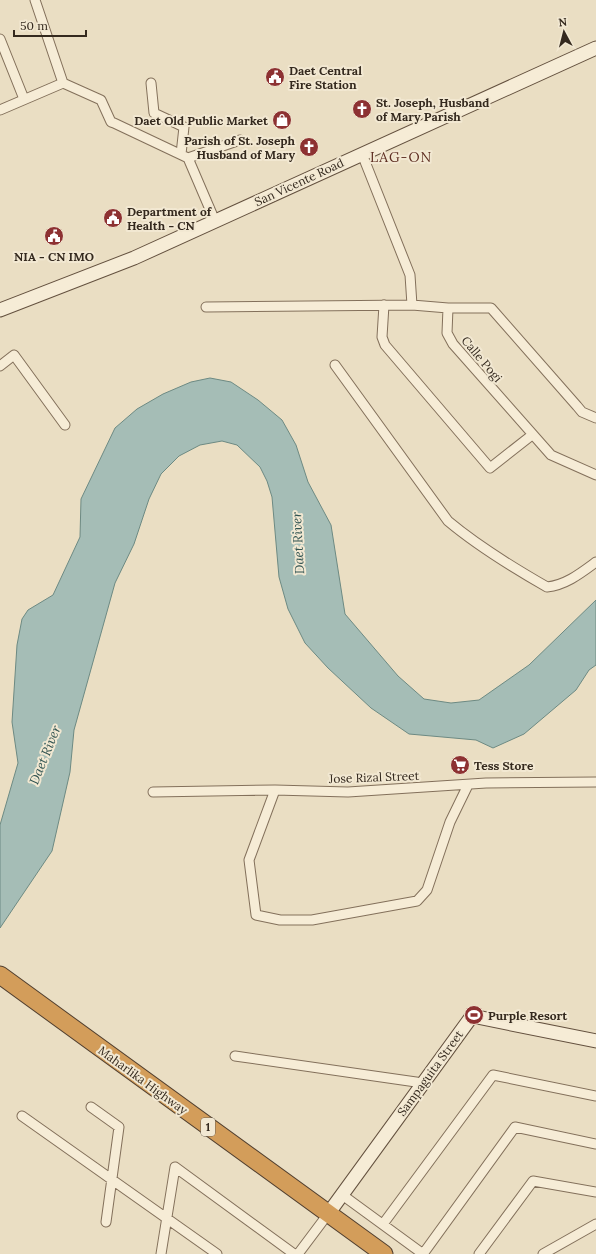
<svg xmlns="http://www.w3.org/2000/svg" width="596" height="1254" viewBox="0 0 596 1254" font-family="Lora,serif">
	<rect width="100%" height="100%" fill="#eadec3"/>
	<path fill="#a5bdb6" stroke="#6d8a83" d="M210,378L231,382L258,400L282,420L296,445L308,482L331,525L345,614L398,676L424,699L451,703L479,700L529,665L596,600V665L589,670L576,690L524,734L493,748L476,740L409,734L371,708L328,668L305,643L288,609L279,577L272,497L267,481L260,467L237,445L222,441L200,445L179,456L161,474L149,499L134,544L115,583L74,730L70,772L52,851L0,928V825L18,763L12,722L17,645L22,619L28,610L53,595L80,537L81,499L115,428L137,409L163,394L191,382Z"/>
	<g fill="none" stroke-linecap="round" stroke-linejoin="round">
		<g stroke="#83705b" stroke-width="11">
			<path id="street" d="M35,0L63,83L101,100L111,122L114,123L188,158L215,221
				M0,39L24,99
				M151,83L154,113L184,127L181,154
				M0,110L63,83
				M362,154L410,275L412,305L448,308L447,333L453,344L551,455L596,475
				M188,158L240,140
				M384,305L382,337L385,345L490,468L532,435
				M206,307L412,305
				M448,308H491L577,406L582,412L596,418
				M335,365L448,521C479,547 512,567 547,587C566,585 581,573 596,562
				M0,366L14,355L65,425
				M275,790L249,860L256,915L280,920H312L417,901L427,890L450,822L468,785
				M153,792L275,790L348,792L486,783L596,782
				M235,1056L423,1083
				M91,1107L119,1127L106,1222
				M22,1116L217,1254
				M341,1194L423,1254L515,1127L596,1144
				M383,1224L493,1075L596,1096
				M161,1254L175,1167L294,1254
				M298,1254L328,1214
				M479,1254L533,1181L596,1192
				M543,1254L596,1224"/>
		</g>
		<g stroke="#64513f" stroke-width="15">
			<path id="secondary" d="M0,310L134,258L596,48
				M328,1214L472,1016L596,1041"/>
		</g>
		<g stroke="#513f2f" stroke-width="19">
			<path id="highway" d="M0,975L384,1254"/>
		</g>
		<use href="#street" stroke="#f6ecd6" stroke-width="9"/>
		<use href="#secondary" stroke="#f6ecd6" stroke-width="13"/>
		<use href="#highway" stroke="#d39d5a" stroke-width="17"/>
	</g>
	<defs>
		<g id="civic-disc" transform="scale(1)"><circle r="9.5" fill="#8d3132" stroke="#f2e8d2"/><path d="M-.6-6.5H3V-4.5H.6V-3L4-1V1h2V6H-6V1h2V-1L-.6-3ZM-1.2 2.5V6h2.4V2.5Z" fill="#fff"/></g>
		<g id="church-disc" transform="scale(1)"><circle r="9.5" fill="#8d3132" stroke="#f2e8d2"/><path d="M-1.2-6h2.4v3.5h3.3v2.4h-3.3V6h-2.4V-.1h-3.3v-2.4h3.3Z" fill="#fff"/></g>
		<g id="shop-disc" transform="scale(1)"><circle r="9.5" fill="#8d3132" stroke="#f2e8d2"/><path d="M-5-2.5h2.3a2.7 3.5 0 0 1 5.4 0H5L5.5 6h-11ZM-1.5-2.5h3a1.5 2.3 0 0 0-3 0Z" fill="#fff"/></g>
		<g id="supermarket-disc" transform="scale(1)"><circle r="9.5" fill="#8d3132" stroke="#f2e8d2"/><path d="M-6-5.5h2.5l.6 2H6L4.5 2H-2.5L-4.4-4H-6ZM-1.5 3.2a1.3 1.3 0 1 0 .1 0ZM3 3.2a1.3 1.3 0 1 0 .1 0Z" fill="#fff"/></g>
		<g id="stadium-disc" transform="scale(1)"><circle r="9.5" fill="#8d3132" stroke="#f2e8d2"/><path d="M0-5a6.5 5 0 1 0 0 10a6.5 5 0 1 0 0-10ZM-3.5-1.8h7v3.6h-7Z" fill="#fff"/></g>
	</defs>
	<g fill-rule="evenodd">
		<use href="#civic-disc" x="275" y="77"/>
		<use href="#church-disc" x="362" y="109"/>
		<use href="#shop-disc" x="282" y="120"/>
		<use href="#church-disc" x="309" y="147"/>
		<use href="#civic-disc" x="113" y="218"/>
		<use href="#civic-disc" x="54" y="236"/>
		<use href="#supermarket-disc" x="460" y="765"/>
		<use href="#stadium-disc" x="474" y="1015"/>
	</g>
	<g text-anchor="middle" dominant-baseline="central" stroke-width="4" stroke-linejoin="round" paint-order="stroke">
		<rect fill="#f2e8d2" stroke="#6d6254" stroke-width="1" x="201" y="1118" width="14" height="18" rx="3"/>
		<g font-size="11" font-weight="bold" fill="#34291e">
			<text x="208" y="1127">1</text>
		</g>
		<g font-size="12" font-weight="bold" fill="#34291e" stroke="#f2e8d2" text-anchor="start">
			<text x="289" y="70">Daet Central<tspan x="289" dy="14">Fire Station</tspan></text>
			<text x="376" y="102">St. Joseph, Husband<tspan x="376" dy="14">of Mary Parish</tspan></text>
			<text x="268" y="120" text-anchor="end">Daet Old Public Market</text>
			<text x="295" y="140" text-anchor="end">Parish of St. Joseph<tspan x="295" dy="14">Husband of Mary</tspan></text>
			<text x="127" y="211">Department of<tspan x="127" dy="14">Health - CN</tspan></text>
			<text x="54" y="256" text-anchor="middle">NIA - CN IMO</text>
			<text x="474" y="765">Tess Store</text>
			<text x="488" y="1015">Purple Resort</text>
		</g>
		<g font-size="12" fill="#34291e" stroke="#f2e8d2">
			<text transform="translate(299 182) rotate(-25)">San Vicente Road</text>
			<text transform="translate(482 359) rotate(50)">Calle Pogi</text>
			<text transform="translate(374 777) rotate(-2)">Jose Rizal Street</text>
			<text transform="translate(430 1073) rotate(-54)">Sampaguita Street</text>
			<text transform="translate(143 1080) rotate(36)">Maharlika Highway</text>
		</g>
		<g font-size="13" font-style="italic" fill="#2f5250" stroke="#f2e8d2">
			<text transform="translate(298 543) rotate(-93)">Daet River</text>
			<text transform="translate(45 755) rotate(-68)">Daet River</text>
		</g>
		<g font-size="14" letter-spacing="1" fill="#5d2d21" stroke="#f2e8d2">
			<text x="401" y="157">LAG-ON</text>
		</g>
	</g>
	<g transform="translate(564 32) rotate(353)" stroke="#f2e8d2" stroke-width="3" paint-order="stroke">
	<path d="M0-3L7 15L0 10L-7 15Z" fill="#34291e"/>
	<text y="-6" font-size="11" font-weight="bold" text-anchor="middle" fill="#34291e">N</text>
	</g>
	<path d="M14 30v6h72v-6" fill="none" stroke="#34291e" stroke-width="2"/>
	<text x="20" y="30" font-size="12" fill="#34291e" stroke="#f2e8d2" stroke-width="3" paint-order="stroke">50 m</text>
</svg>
